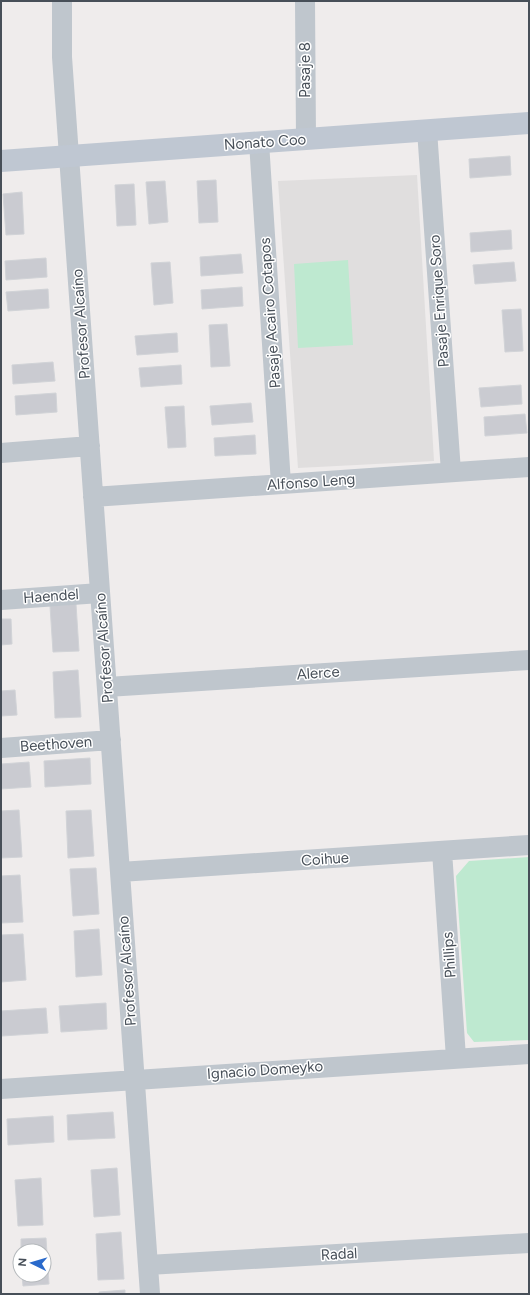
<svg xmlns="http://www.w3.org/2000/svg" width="530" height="1295" viewBox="0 0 530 1295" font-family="Figtree,sans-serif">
	<rect width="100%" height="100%" fill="#efecec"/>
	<path fill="#e0dede" d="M417,175L434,461L298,468L278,181Z"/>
	<path fill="#bee9d0" d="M348,260L353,345L298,348L294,264Z
		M529,857V1040L474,1042L467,1033L456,876L469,861Z"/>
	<path fill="#cacbd1" stroke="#d1d3d7" d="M510,156L511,175L470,178L469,159Z
		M216,180L218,222L199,223L197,181Z
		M165,181L168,222L149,224L146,182Z
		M134,184L136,225L117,226L115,185Z
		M22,192L24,234L6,235L3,194Z
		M511,230L512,249L471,252L470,233Z
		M241,254L243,273L201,276L200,257Z
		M46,258L47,277L6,280L5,261Z
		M170,262L173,303L154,305L151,263Z
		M514,262L516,281L475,284L473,265Z
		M242,287L243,306L202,309L201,290Z
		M48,289L49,308L8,311L6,292Z
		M521,309L523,351L505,352L502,310Z
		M227,324L230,366L211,367L209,325Z
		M177,333L178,352L137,355L135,336Z
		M53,362L55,381L13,384L12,365Z
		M181,365L182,384L141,387L139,368Z
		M521,385L522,404L481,407L479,388Z
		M56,393L57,412L16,415L15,396Z
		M251,403L253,422L212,425L210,406Z
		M184,406L186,447L168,448L165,407Z
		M525,414L527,433L485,436L484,417Z
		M255,435L256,454L215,456L214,438Z
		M76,604L79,651L53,652L50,606Z
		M1,619H11L12,644L1,645Z
		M78,670L81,717L55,718L53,672Z
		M15,690L17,715L1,716V691Z
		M90,758L91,784L45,787L44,761Z
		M29,762L31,787L1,789V764Z
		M19,810L22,857L1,858V811Z
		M91,810L94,856L68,858L66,811Z
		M96,868L99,914L73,916L70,869Z
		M20,875L23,922L1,923V876Z
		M99,929L102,975L76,977L74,931Z
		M23,934L26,980L1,982V935Z
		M106,1003L107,1029L61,1032L59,1006Z
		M46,1008L48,1033L2,1036L1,1011Z
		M113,1112L115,1138L68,1140L67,1115Z
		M53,1116L54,1142L8,1145L7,1119Z
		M117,1168L120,1215L94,1217L91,1170Z
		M41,1178L43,1225L18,1226L15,1180Z
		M121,1232L124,1279L98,1280L96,1234Z
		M46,1238L49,1284L23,1286L22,1275H44V1251H21V1239Z
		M125,1290V1294H99V1292Z"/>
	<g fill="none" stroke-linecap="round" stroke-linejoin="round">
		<path stroke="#bfc6cd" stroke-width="20" d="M62,1V57L69,156L150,1294
			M305,1L306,139
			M427,130L451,472
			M259,142L281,484
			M1,453L90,446
			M93,497L529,467
			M1,600L100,593
			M107,687L529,660
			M1,748L111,740
			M442,851L456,1058
			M120,872L529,845
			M1,1089L529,1054
			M148,1265L529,1243"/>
		<path stroke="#bfc7d2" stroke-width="22" d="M1,161L529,123"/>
	</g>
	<g text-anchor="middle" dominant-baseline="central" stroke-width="3" stroke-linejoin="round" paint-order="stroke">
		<g font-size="15" fill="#474f58" stroke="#fff">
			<text transform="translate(305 70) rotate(-90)">Pasaje 8</text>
			<text transform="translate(265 142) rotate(-4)">Nonato Coo</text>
			<text transform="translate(439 301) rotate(-94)">Pasaje Enrique Soro</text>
			<text transform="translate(270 313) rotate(-94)">Pasaje Acairo Cotapos</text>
			<text transform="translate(81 324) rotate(-94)">Profesor Alcaíno</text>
			<text transform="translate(311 482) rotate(-4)">Alfonso Leng</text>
			<text transform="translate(51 596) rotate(-4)">Haendel</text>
			<text transform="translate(104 648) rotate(-94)">Profesor Alcaíno</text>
			<text transform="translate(318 673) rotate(-4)">Alerce</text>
			<text transform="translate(56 744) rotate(-4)">Beethoven</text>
			<text transform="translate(325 859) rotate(-4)">Coihue</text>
			<text transform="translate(449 955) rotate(-94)">Phillips</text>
			<text transform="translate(127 971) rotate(-94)">Profesor Alcaíno</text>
			<text transform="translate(265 1070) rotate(-4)">Ignacio Domeyko</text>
			<text transform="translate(339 1254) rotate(-3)">Radal</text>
		</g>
	</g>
	<rect width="530" height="1295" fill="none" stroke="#474f58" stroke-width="4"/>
	<g transform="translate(32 1263) rotate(275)"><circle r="19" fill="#ffffff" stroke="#b5b9bc"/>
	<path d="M0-3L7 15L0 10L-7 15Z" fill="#2a6acb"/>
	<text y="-6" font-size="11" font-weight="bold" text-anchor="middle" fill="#474f58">N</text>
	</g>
</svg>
